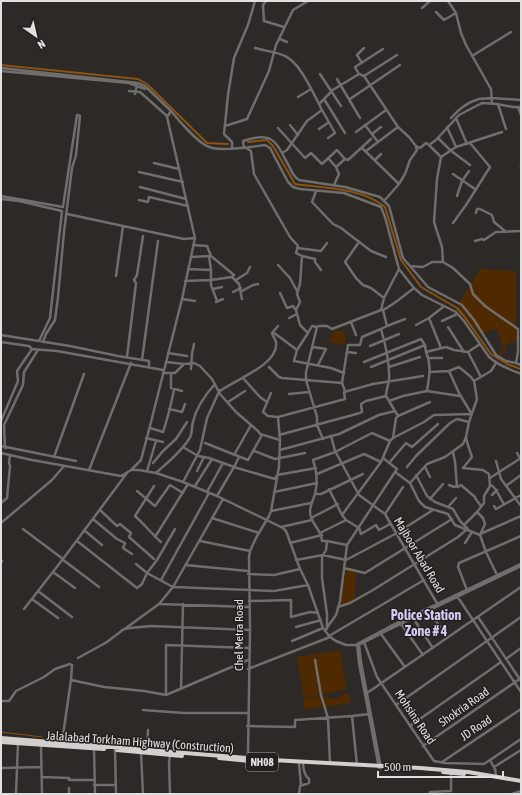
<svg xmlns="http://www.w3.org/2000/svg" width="522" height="795" viewBox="0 0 522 795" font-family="'Asap Condensed',sans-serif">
	<rect width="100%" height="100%" fill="#2c2927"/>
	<path fill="#4f2a00" d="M480,269L516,271V342L506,344V350L499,356L498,354L504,349L497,329L480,334L458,306Z
		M333,330L345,332V345L329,342L332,334H335Z
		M346,569L356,573L355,599L350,603L341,605Z
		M334,651H340L346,684V689L304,698L297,657Z
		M346,693H349L350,703L326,707L323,697L326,696C333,702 340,698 346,693Z
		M321,696L324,706L305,710L303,699Z"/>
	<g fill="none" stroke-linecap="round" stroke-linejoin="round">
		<path stroke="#8b5212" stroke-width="1" d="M1,732L42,737"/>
		<path stroke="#8b5212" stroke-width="2" d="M1,65L138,79L147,84L207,143L228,144
			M248,142L267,140L273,146L295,184C324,188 362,188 385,207L401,260L421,287L457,308L464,316L491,354L507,364L521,369"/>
		<path stroke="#706e6d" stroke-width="2.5" d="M266,1L263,5L264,21L284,27
			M448,1L456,13L461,33L466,45L491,89L492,104
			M422,8L430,1
			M436,12L444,20L456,13
			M280,39L287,42
			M255,48C265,51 277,52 285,56C300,63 311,89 319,104
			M472,56L511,32
			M362,63L357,55L364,48
			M1,68L138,83L145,86L171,111L167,117L195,238L182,299L150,426L141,460L131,470
			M1,71L129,83L145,89L146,87
			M320,74L341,106
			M359,74L355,67L383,49
			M364,76L397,55
			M337,79L360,118
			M129,91L140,92L167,116
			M135,94L137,85
			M298,97L311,89
			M324,99L345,133
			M350,99L400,65
			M498,104L506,129
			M518,107L521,115
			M521,107H513L497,104L482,103L459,115L436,140L429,145L441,157L437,179L434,222L442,247L443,262L453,268L470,284L473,294L485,306L518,329V352L516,363L521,365
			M322,110L335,133L328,138
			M171,111C179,121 198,143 209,147C222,152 251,147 265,145L270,148L288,182L293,187L300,189L344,193L381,207L385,217L399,269L414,288L422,295L456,312L464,321L489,357C499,366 509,369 521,374
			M451,118C458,110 468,102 479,99C483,98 487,99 492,98L521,100
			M456,118L467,144
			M290,125L298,135
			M365,125L378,142
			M225,126L247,119L269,71L276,45L293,10L308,1
			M447,127L456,147
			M278,128L305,158L311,153L322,164L337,150L345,159L336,167
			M319,129L329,122
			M356,132L386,110
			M372,134L381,127
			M438,138L450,150L470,165
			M232,148V142L224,134L228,95L234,58L248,25L255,1
			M244,148L243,141C275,130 276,143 290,168C292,173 294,177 299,180L345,187L380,197L389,206L403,258L410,266L428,287L462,305L474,320L496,355L506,361L516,363
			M246,148L251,151L254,174L290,237L298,246L296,253L302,256L300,284L297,294L300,302L296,310L300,325L308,333L312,326L317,327
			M362,148L399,184
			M366,151L398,127
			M282,153L287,150L307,121L322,110L319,104L330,93L331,91L359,74L364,76L398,127L409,137L416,146L420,148L426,143L429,145
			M441,157L456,147L502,132
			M328,158L336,167L339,174L334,185
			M345,159L348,160L371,139
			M375,160L381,154
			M154,163L179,169
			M521,165V167
			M139,172L183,182
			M453,174L475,189
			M140,187L186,199
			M316,191L312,202L333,224L341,228L371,251L386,257
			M1,196L63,207L77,115
			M457,196L462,181L469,171
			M1,199L19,201L62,211L50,318L39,341
			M139,200L148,202L149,197L188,206
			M384,201L399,184L405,174L410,160L417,150L416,147
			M476,213L477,209H480L492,215L494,222L505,231
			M67,214L184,239L195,238
			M453,223L466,205L490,167L470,143
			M475,241L482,239L484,240L496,232L521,231
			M359,242L345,262L356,278L363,285L371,288L384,298
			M297,248L321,251L327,243
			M209,256L211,270V285L217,301
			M302,256L315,259V262L321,270
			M192,257L209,256
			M278,265L290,278L297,291
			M410,266L423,267L432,262H443
			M188,269L211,270
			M116,276L123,226
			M232,277L239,284L242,299
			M236,280L247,273L250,267
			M185,281L211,280L232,277L234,275L211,256L207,246L193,245
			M213,289L222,287
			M242,291L253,285L258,284
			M233,292L241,288
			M280,293L287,308L293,306L295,309
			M182,299L195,301
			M216,302L223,299
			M383,310C395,304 403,296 414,288
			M289,318L297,314
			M429,318L441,348
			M442,321L457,314
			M351,322L356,335
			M416,325L429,318L443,307
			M387,326L405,319
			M448,327L464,352
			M273,332L297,350
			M308,333L297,350L294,361L331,368L344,373
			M1,335L70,346L118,356L149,361V367
			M1,342L29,346L32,349
			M43,342L46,334L55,320L58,297L64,232L72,168L76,155L80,116L77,115
			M370,346L399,334
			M313,347L326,349L318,365
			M347,352L356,353
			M426,352C432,366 429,377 427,391
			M468,352L481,377
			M168,353L187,356
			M127,357L136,283L134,280L137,275L143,236
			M429,358H442
			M142,360L158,241
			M166,362L184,364
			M364,362L421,339L425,345L426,352L446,347L454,350L468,352L480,344
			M269,367L279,377L282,378L342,383
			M371,367L425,345
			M389,367L420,357
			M191,369L192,354L194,344
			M449,371L459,393L471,413
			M430,372L449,371L459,367L471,377L474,381L491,371L496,363
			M163,373H175L184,364L194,363L200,366L212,379L220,394L236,412L258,431L260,434L280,440
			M171,373V388L182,391
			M243,378L260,397L267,402
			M474,381L477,399L469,422L466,437L463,444L445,457L427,464L410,483L419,501L425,507L448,514L455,525L480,535L486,552L498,577
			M220,391C234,380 279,365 276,342C275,339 273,336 272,333L278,326
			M345,391L342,383L348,345H360L362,337L381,329
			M271,393L263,412L268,416L278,417L345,399L344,392L373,384L423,376
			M289,394L309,392
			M389,401L403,396L427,391L460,396
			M228,402L245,391
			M169,409L182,412L185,404
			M398,416L430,402
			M1,421L18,381L17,371L32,349L57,351L163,370
			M150,428L163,432C168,418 171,404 174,390
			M279,435L360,413L362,412L361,404L366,401L386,396
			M331,436L335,451L359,495L385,514L438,605
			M146,438L163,442
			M393,438L424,422L434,415L471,414
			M323,439L317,425V417L306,380V372L317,327L319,326H327L332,329L381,310
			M205,443L248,460L262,435
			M1,446L76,461
			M183,447L198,456L209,458L237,468L275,479L277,475L316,468
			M5,448L4,425L23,385L24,372L38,350
			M280,450L339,434L379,415L395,411
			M254,451L275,459L305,453
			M1,453L32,460L121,476L131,470H139L156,473L183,482L217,496L283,528L286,531L300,569L308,585L323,628L330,637L336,641L346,645H359L390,629L521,566
			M517,453L521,460
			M234,455L251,425
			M54,457L84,374
			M383,458L397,469L395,472
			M496,461L501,479L521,506
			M153,463L163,451L176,439L187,422
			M389,463L406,443L412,447L438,424
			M407,467L416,456L450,423L457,419L469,422
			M425,467L430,477
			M463,468L483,470L489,474L490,486L484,496V503L477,512L483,518L485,524L480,535
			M463,468L472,457L467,442L466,437
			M89,470L131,363
			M147,471L156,441
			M197,471L204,457
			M156,473C167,463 181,452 189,439C193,434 191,428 193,422C196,408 205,395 215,384
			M317,474L364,454L381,462
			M416,475L427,496L435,502L453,509L460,521L468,529
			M490,478L521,458
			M183,482L200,450L207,418L218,394L219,390
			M449,485L454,487L457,486L455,462L453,452
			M491,485C498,489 499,498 504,504
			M154,486L135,516C144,524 152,534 161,542
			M195,486L212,459
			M457,486L458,487L461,485L475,497V498L481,506
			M506,486L521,475
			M329,489L342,515
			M137,491L155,506L170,485L183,493
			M207,492L223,463
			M274,492L317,483
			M315,494H321L363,474
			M492,495L497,490
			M217,496L234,467L239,457
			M430,499L443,484
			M1,503L7,498L10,466L9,463L10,455
			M494,506L496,509L521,495
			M448,507L456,498
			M100,510L117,526L120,524L131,533L129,537L154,559
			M271,511L311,503
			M385,514L403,487
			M212,518L259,533
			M311,518L338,504
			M93,519L117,539L125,543L123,548L132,554
			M1,523L52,480L64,466
			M390,524L379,530L376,525L361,534L359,528L346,520L342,515L381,462L390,441L393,438L396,418L398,416L386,396C386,391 388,386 389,380C390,363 386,346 381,329L387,326L383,310H381L384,298L399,269
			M464,525L477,512
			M281,527L312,520
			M23,529L63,559
			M84,530L102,545
			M320,533L346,520
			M480,534L521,516
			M155,537L188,484
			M77,541L137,588L142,584L147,573L157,560L175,529
			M200,541L250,551
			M327,541L347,545
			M290,543L322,535
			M465,543L472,532
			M62,559L99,587
			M1,560L2,561
			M296,560L323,555L346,560L395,534L433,510
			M136,564L147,573L173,587L274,591L308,585
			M185,565L248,571
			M344,568L365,573L452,519
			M53,572L75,588
			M248,574L274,575L300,569
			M161,580L209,493
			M467,590L458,567L459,563L521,536
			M38,591L72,617
			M457,596L521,692
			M32,599L58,618
			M249,601L291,600V617L310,612L318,613
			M160,604L249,607
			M338,607L350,603L373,590L458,537L466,530
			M24,609L63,559L127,473
			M429,610L447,638
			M478,617L521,681
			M413,618L433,648
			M401,624L423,655
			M296,627L321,620
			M126,628L159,604L173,587L223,499
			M326,629L336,615L340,601L347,545L395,472L410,483
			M327,629V614L322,578V557L326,550L327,541H322C322,530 310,523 310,512C310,506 313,500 315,494C318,482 317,472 313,460L335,452L372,433L390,441
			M381,634L405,667
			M329,636L424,580
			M292,641L323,628
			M364,642L377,677L434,761L445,763L484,764L521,739
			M359,645L361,662L381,768
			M78,658L107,642L124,629L130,628L151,626L250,630
			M506,659L521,648
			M315,660L321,695L328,718L330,764
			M248,669L330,637
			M71,680L104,687L144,691L166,695L248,660
			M181,689L183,604
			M367,693L521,587
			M166,695V645L249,648
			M1,701H9L16,691L44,677L55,669L70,664L72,665L71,680L62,742
			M396,705L521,617
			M143,710L184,713H248
			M247,726L295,727V720L352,716
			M410,726L501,662
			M41,744L42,794
			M423,746L521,678
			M94,748L95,794
			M147,750L148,730
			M141,752L143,794
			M248,754L250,630L249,557L250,551L256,538L269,516L271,511L279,467L280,440L278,417
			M170,755L169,763L170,794
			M490,760L495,769L496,776
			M442,762L521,709
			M299,764L301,785
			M357,765L352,716L370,714
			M494,767L521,750
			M1,768L41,767
			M379,768L359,663L357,644L389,627L521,564
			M42,777L69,778V780H94
			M94,785H115
			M69,788V794
			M16,794L18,743
			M116,794L115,750L116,747
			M299,794L300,786L309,783V779C304,775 303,769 303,762
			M430,794V792L451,791V773
			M512,794L521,791"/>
		<path stroke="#d2cfcc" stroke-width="4" d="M1,738L272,760L420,768L468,772L521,781
			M1,742L104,749
			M117,750L182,756
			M219,758L250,761
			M443,772L464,774"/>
	</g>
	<g text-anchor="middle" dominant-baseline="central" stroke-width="3" stroke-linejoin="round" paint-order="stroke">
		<rect fill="#221f1d" stroke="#a8a6a4" stroke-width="1" x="246" y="753" width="32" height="18" rx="3"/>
		<g font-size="11" font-weight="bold" fill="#e2e0de">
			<text x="262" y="762">NH08</text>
		</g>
		<g font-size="12" fill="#e2e0de" stroke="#221f1d">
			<text transform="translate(419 555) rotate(59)">Majboor Abad Road</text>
			<text transform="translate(239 635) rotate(-90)">Chel Metra Road</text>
			<text transform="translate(464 707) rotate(-35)">Shokria Road</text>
			<text transform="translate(415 717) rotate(56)">Mohsina Road</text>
			<text transform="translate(476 728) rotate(-34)">JD Road</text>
			<text transform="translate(140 742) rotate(4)">Jalalabad Torkham Highway (Construction)</text>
		</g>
		<g font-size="14" font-weight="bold" fill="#d3caf5" stroke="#221f1d">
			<text x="426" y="615">Police Station<tspan x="426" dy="16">Zone # 4</tspan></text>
		</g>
	</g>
	<rect width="522" height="795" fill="none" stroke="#e2e0de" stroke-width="4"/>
	<g transform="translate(36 36) rotate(146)" stroke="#221f1d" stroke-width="3" paint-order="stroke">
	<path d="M0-3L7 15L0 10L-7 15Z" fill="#e2e0de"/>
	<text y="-6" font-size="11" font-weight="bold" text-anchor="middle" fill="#e2e0de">N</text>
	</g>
	<path d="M378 771v6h125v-6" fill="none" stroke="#e2e0de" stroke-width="2"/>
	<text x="384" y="771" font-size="12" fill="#e2e0de" stroke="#221f1d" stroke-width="3" paint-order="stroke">500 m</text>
</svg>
